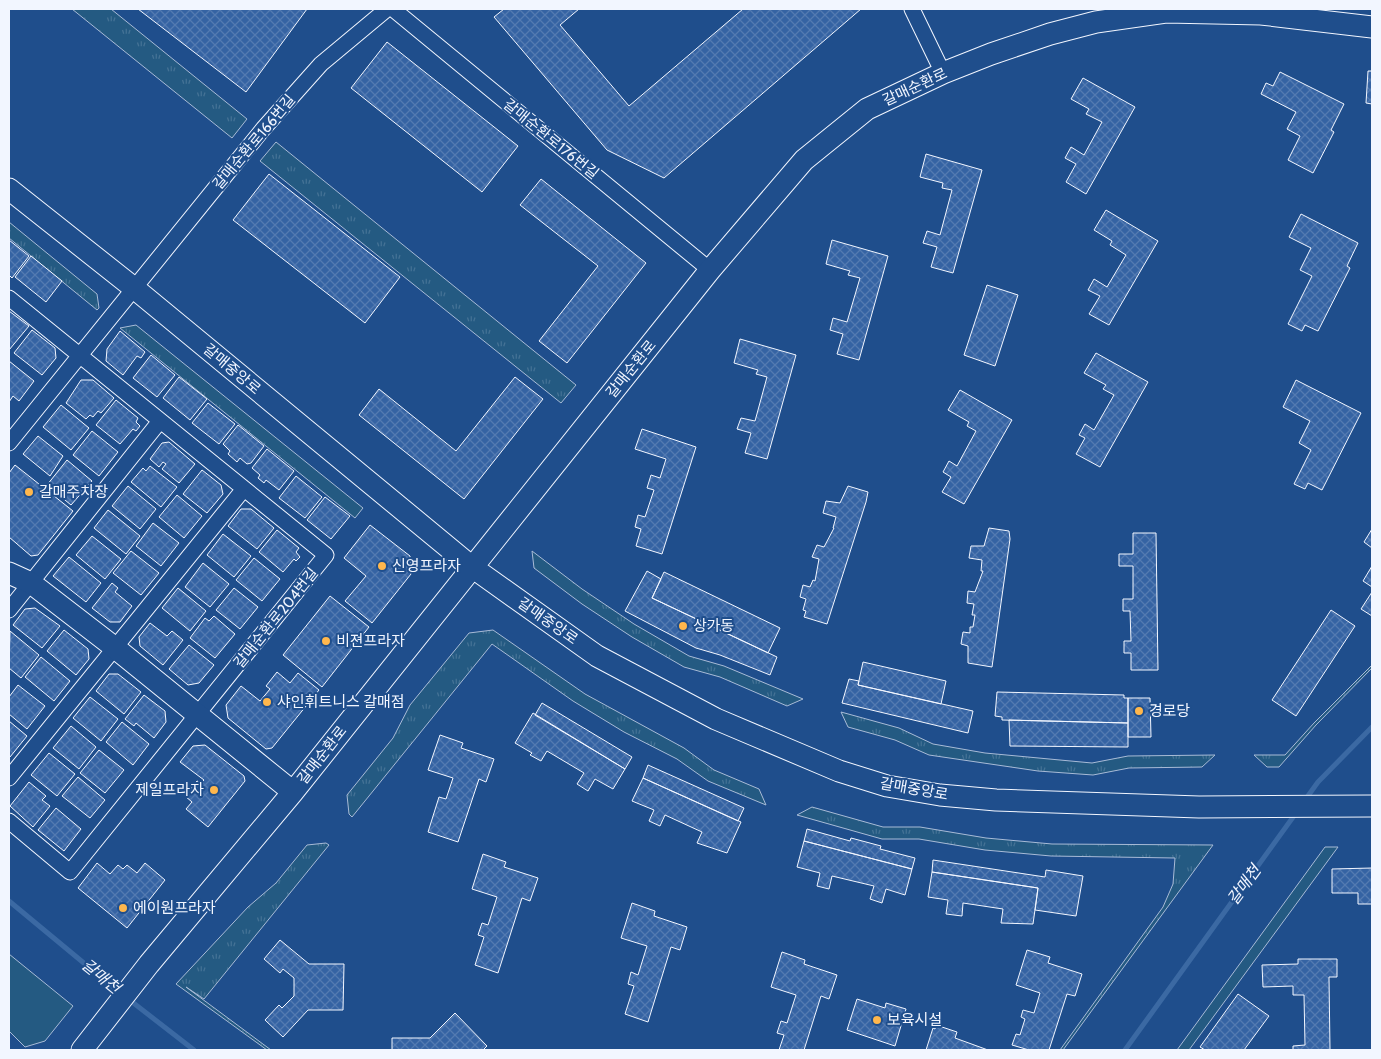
<svg xmlns="http://www.w3.org/2000/svg" width="1381" height="1059" viewBox="0 0 1381 1059" font-family="Cabin,'Noto Sans KR',sans-serif">
	<defs>
		<pattern id="grass-tufts" width="24" height="20" patternUnits="userSpaceOnUse" patternTransform="scale(1.25)"><rect width="24" height="20" fill="#245a82"/><path d="M3 7l-1-3M5 7V3M7 7l1-3M15 17l-1-3M17 17v-4M19 17l1-3" fill="none" stroke="#447295"/></pattern>
		<pattern id="building-cross-hatch" width="8" height="8" patternUnits="userSpaceOnUse" patternTransform="scale(1.25)"><rect width="8" height="8" fill="#3563a3"/><path d="M0 0l8 8M0 8l8-8" fill="none" stroke="#537ab1"/></pattern>
	</defs>
	<rect width="100%" height="100%" fill="#1f4e8c"/>
	<path fill="url(#grass-tufts)" stroke="#a8bbd7" d="M72,9H111L247,119L232,138Z
		M276,142L576,385L561,403L260,161Z
		M9,222L97,294L99,308L97,310L9,238Z
		M136,325L363,508L355,518L120,328Z
		M532,551L582,589L634,624L689,656L724,666L803,699L787,706L720,677L684,667L632,637L582,604L534,568Z
		M493,630L585,694L684,748L714,770L759,789L766,805L708,781L677,759L624,732L573,701L492,644L352,817L349,814L347,795L393,738L410,705L469,633Z
		M1372,665V668L1316,725L1279,767H1267L1254,755H1285L1314,723Z
		M841,712L899,728L933,744L985,753L1092,763L1128,756L1215,755L1202,767L1129,768L1093,775L1038,771L929,755L895,740L848,727Z
		M812,807L883,827H920L986,838L1052,844L1213,845L1063,1050H1060L1163,907L1173,884L1175,858L1051,856L985,850L919,839H882L797,815Z
		M326,843L329,845L204,999L186,987L271,1050H267L176,984L248,907L276,883L307,845Z"/>
	<path fill="#245a82" stroke="#a8bbd7" d="M1325,847H1338L1189,1050H1177Z
		M9,954L73,1006L45,1041L25,1047L9,1031Z"/>
	<g fill="none" stroke-linecap="round" stroke-linejoin="round">
		<path stroke="#3b69a3" stroke-width="5" d="M1305,800L1318,782L1372,727
			M9,901L120,993
			M127,998L194,1050
			M1125,1050L1296,813"/>
	</g>
	<path fill="url(#building-cross-hatch)" stroke="#f2f6ff" d="M138,9H307L246,92Z
		M504,9H579L560,25L629,106L743,9H861L664,178L607,150L494,17Z
		M387,42L518,146L482,192L351,88Z
		M1368,71H1372V104L1366,103Z
		M1280,72L1344,104L1331,130L1334,132L1313,173L1288,160L1300,136L1287,129L1296,112L1261,94L1266,83L1273,86Z
		M1083,78L1135,107L1086,194L1066,182L1076,164L1065,158L1071,147L1084,155L1102,122L1086,114L1089,109L1071,99Z
		M926,154L982,170L953,273L931,267L937,247L923,243L927,231L940,235L952,190L942,188L943,183L920,177Z
		M269,174L400,277L365,323L233,220Z
		M541,179L646,263L567,363L539,341L598,266L520,205Z
		M1106,210L1158,241L1109,325L1089,314L1100,296L1088,290L1094,279L1107,287L1126,255L1110,245L1112,241L1094,230Z
		M1301,214L1358,243L1347,266L1350,268L1318,331L1305,325L1302,331L1288,324L1312,276L1300,270L1311,248L1289,237Z
		M9,240L29,256L12,278L9,275Z
		M832,240L888,256L859,360L837,354L843,334L830,330L833,318L847,322L860,278L848,275L850,271L826,264Z
		M31,256L62,281L46,302L15,277Z
		M987,285L1018,295L995,366L964,355Z
		M9,311L29,326L9,350Z
		M32,330L55,348L56,358L42,375L14,353Z
		M120,331L145,352L141,358L137,356L123,375L106,361L107,349Z
		M740,339L796,355L767,459L745,453L751,433L737,429L741,418L755,421L767,377L756,374L758,370L734,363Z
		M1096,353L1148,382L1100,467L1076,454L1085,438L1079,435L1085,424L1094,430L1114,395L1103,389L1106,385L1084,373Z
		M151,355L175,375L157,397L133,378Z
		M9,361L34,381L19,401L13,396L9,402Z
		M179,377L207,399L190,420L163,398Z
		M515,377L543,399L464,499L359,415L379,389L456,451Z
		M81,380H93L114,398L101,413L98,411L93,417L90,415L86,419L66,403Z
		M1296,380L1361,413L1322,490L1308,483L1305,489L1294,484L1311,450L1299,443L1310,421L1283,407Z
		M960,390L1012,420L964,504L942,492L951,477L943,472L949,461L957,466L976,431L967,426L969,422L948,410Z
		M116,400L138,418L136,422L140,426L136,431L133,429L120,444L96,425Z
		M208,403L235,424L219,444L192,423Z
		M61,405L89,428L71,450L43,427Z
		M238,425L264,446L251,463L247,464L240,458L237,462L228,454L230,451L223,444Z
		M642,429L696,447L662,554L636,546L641,529L635,527L638,515L645,517L654,490L647,488L651,475L660,478L666,459L635,449Z
		M92,431L118,452L99,476L73,455Z
		M38,436L63,456L50,476L23,454Z
		M169,442L195,464L179,483L162,469L166,464L163,462L159,467L150,459L162,443Z
		M267,449L294,471L279,490L266,480L264,483L258,478L260,475L252,468Z
		M67,460L92,481L71,505L47,485Z
		M15,465L73,511L38,555L31,556L9,537V473Z
		M150,466L177,487L161,507L131,482L143,468L146,471Z
		M202,470L221,485L223,494L207,513L183,494Z
		M296,476L322,497L305,518L279,498Z
		M128,486L156,509L140,529L112,506Z
		M848,486L868,492L866,502L827,624L804,617L806,611L803,610L806,599L800,597L803,585L810,587L813,580L815,581L819,559L812,557L817,545L824,547L834,528H833L836,517L823,513L826,501L840,503Z
		M177,495L202,516L184,538L159,517Z
		M325,497L350,516L331,539L307,520Z
		M241,509H251L274,528L257,549L228,526Z
		M108,510L140,536L126,554L94,528Z
		M153,523L179,543L161,566L136,546Z
		M370,525L410,556L411,574L372,623L345,601L366,576L344,558Z
		M989,528L1009,531L1010,539L992,667L968,663V646L961,644L963,632L970,633V627H973L975,615H972L974,604L967,603L968,591L975,592L983,571H981L982,560L969,558L971,546H984Z
		M1372,529V548L1364,542Z
		M277,530L299,548L296,552L300,557L296,561L294,559L283,572L259,552Z
		M1133,533H1156L1158,670H1131V653H1124V641H1131L1130,611H1123V599H1133V566H1119V554H1133Z
		M223,534L251,556L234,577L207,555Z
		M92,536L121,559L105,579L76,555Z
		M131,551L159,573L141,595L113,573Z
		M69,557L101,583L86,602L53,576Z
		M254,558L280,579L262,601L236,580Z
		M203,563L229,584L210,607L185,587Z
		M1372,566V587L1363,581Z
		M647,571L661,579L652,598L777,657L770,675L720,655L696,648L625,611Z
		M664,572L780,628L768,653L652,598Z
		M112,583L118,588L115,592L132,606L120,622H110L92,608Z
		M178,588L206,611L190,631L162,608Z
		M234,588L258,607L240,629L216,610Z
		M1372,592V616L1361,609Z
		M330,596L369,627L322,687L283,655Z
		M35,608L60,626L42,648L13,625L25,609Z
		M1331,610L1355,626L1296,716L1272,700Z
		M214,616L235,634L215,658L190,638L205,618L209,621Z
		M150,623L167,636L172,631L183,640L163,665L140,646L139,637Z
		M64,630L88,649L89,659L76,675L47,651Z
		M10,631L39,655L21,678L9,668Z
		M189,645L214,665L199,683L188,685L169,669Z
		M41,657L70,681L54,701L25,677Z
		M863,662L946,681L941,704L858,685Z
		M277,672L290,683L298,673L319,690L272,748L266,749L228,718L226,705L241,686L260,701L270,689L266,686Z
		M109,674H118L141,692L124,714L96,691Z
		M849,679L859,681L858,685L973,711L968,733L842,703Z
		M18,685L45,706L27,729L9,714V697Z
		M997,692L1124,695V698H1128V723L1002,720V717L995,716Z
		M144,695L165,711L166,722L154,738L136,723L134,726L125,719Z
		M90,697L118,719L101,741L73,718Z
		M1128,698H1150L1151,737H1128Z
		M542,703L632,757L625,769L535,715Z
		M533,713L625,769L613,789L595,779L588,791L577,784L584,773L547,751L541,761L530,755L532,753L515,743Z
		M1009,720L1128,723V747L1010,746Z
		M9,721L27,736L10,757L9,756Z
		M122,722L149,744L133,765L106,742Z
		M71,726L96,747L79,769L53,748Z
		M440,735L463,743L461,748L494,759L486,782L479,779L458,842L428,832L439,797L446,799L453,778L428,770Z
		M205,745L244,776L245,781L208,827L186,809L192,802L185,796L197,781L201,783L204,780L180,762L193,746Z
		M99,750L124,770L105,793L80,773Z
		M49,753L75,774L57,796L31,775Z
		M648,765L744,808L738,821L643,778Z
		M78,777L105,800L90,818L62,796Z
		M643,778L741,822L727,853L697,843L702,832L665,815L660,826L649,821L654,810L632,801Z
		M29,782L46,796L42,800L50,806L33,827L10,806Z
		M56,808L81,829L64,851L38,830Z
		M807,829L850,841L851,838L881,846L880,849L915,858L912,869L804,841Z
		M804,841L912,869L905,895L886,889L882,903L870,899L874,886L832,876L829,889L817,886L820,873L797,867Z
		M483,854L506,862L504,867L538,878L530,901L522,898L498,973L475,965L484,937L478,935L482,923L488,925L497,897L472,889Z
		M933,860L1045,877L1046,870L1083,876L1076,916L1035,910L1038,888L932,872Z
		M97,863L110,874L118,865L123,869L127,865L137,873L145,863L165,880L127,928L78,888Z
		M1372,868V904H1358V893H1332V869Z
		M932,872L1038,888L1033,924L1001,923L1003,909L963,903L962,916L946,914L948,900L928,897Z
		M632,903L655,911L654,916L687,927L680,950L671,947L648,1022L625,1014L634,986L628,984L631,972L638,975L647,946L621,938Z
		M280,940L309,964H344L343,1010H308L283,1037L265,1020L279,1005L282,1008L294,996V978L283,969L280,973L264,959Z
		M1027,950L1050,957L1048,963L1082,974L1075,996L1067,994L1049,1050H1029L1012,1045L1016,1034L1020,1035L1025,1019L1021,1017L1023,1010L1034,1013L1040,993L1016,985Z
		M782,952L805,960L804,964L837,975L829,999L821,996L804,1050H779L784,1035L777,1033L781,1021L787,1023L796,995L771,987Z
		M1298,959H1337V977H1329L1330,1050H1293V1046L1305,1045L1304,995H1293V986L1263,987L1262,965L1298,964Z
		M1238,994L1269,1016L1244,1050H1205L1200,1047Z
		M857,999L885,1008L886,1003L906,1009L895,1046L847,1030Z
		M455,1013L487,1046L483,1050H392V1038H430Z
		M936,1025L957,1032L955,1038L988,1050H926L933,1028L935,1029Z"/>
	<g fill="none" stroke-linecap="round" stroke-linejoin="round">
		<g stroke="#f2f6ff" stroke-width="17">
			<path id="street" d="M393,9L710,270
				M912,9L943,73
				M9,298L326,555L70,872L9,821
				M9,443L263,129L321,64L387,9
				M9,610L160,421
				M9,778L243,490"/>
		</g>
		<g stroke="#f2f6ff" stroke-width="23">
			<path id="secondary" d="M9,189L134,288L472,567L597,656L716,719L839,771L887,786L940,795L996,800L1199,807L1372,806
				M9,573L31,583L114,647L293,792
				M82,1050L149,964L293,792L710,270L804,160L867,109L943,73L991,54L1050,34L1096,22L1166,12L1261,14L1372,27"/>
		</g>
		<use href="#street" stroke="#1f4e8c" stroke-width="15"/>
		<use href="#secondary" stroke="#1f4e8c" stroke-width="21"/>
	</g>
	<g fill="#ffb74d" stroke="#1f4e8c" stroke-width="2">
		<circle cx="29" cy="492" r="5"/>
		<circle cx="382" cy="566" r="5"/>
		<circle cx="683" cy="626" r="5"/>
		<circle cx="326" cy="641" r="5"/>
		<circle cx="267" cy="702" r="5"/>
		<circle cx="1139" cy="711" r="5"/>
		<circle cx="214" cy="790" r="5"/>
		<circle cx="123" cy="908" r="5"/>
		<circle cx="877" cy="1020" r="5"/>
	</g>
	<g text-anchor="middle" dominant-baseline="central" stroke-width="4" stroke-linejoin="round" paint-order="stroke">
		<g font-size="15" fill="#f2f6ff" stroke="#1f4e8c">
			<text transform="translate(915 87) rotate(-25)">갈매순환로</text>
			<text transform="translate(551 139) rotate(39)">갈매순환로176번길</text>
			<text transform="translate(254 142) rotate(-50)">갈매순환로166번길</text>
			<text transform="translate(232 369) rotate(40)">갈매중앙로</text>
			<text transform="translate(631 369) rotate(-51)">갈매순환로</text>
			<text transform="translate(276 618) rotate(-51)">갈매순환로204번길</text>
			<text transform="translate(548 621) rotate(35)">갈매중앙로</text>
			<text transform="translate(322 755) rotate(-52)">갈매순환로</text>
			<text transform="translate(914 789) rotate(10)">갈매중앙로</text>
		</g>
		<g font-size="15" fill="#f2f6ff" stroke="#1f4e8c" text-anchor="start">
			<text x="39" y="492">갈매주차장</text>
			<text x="392" y="566">신영프라자</text>
			<text x="693" y="626">상가동</text>
			<text x="336" y="641">비젼프라자</text>
			<text x="277" y="702">샤인휘트니스 갈매점</text>
			<text x="1149" y="711">경로당</text>
			<text x="204" y="790" text-anchor="end">제일프라자</text>
			<text x="133" y="908">에이원프라자</text>
			<text x="887" y="1020">보육시설</text>
		</g>
		<g font-size="16" font-style="italic" fill="#f2f6ff" stroke="#1f4e8c">
			<text transform="translate(1244 885) rotate(-54)">갈매천</text>
			<text transform="translate(101 976) rotate(39)">갈매천</text>
		</g>
	</g>
	<rect width="1381" height="1059" fill="none" stroke="#f2f6ff" stroke-width="20"/>
</svg>
